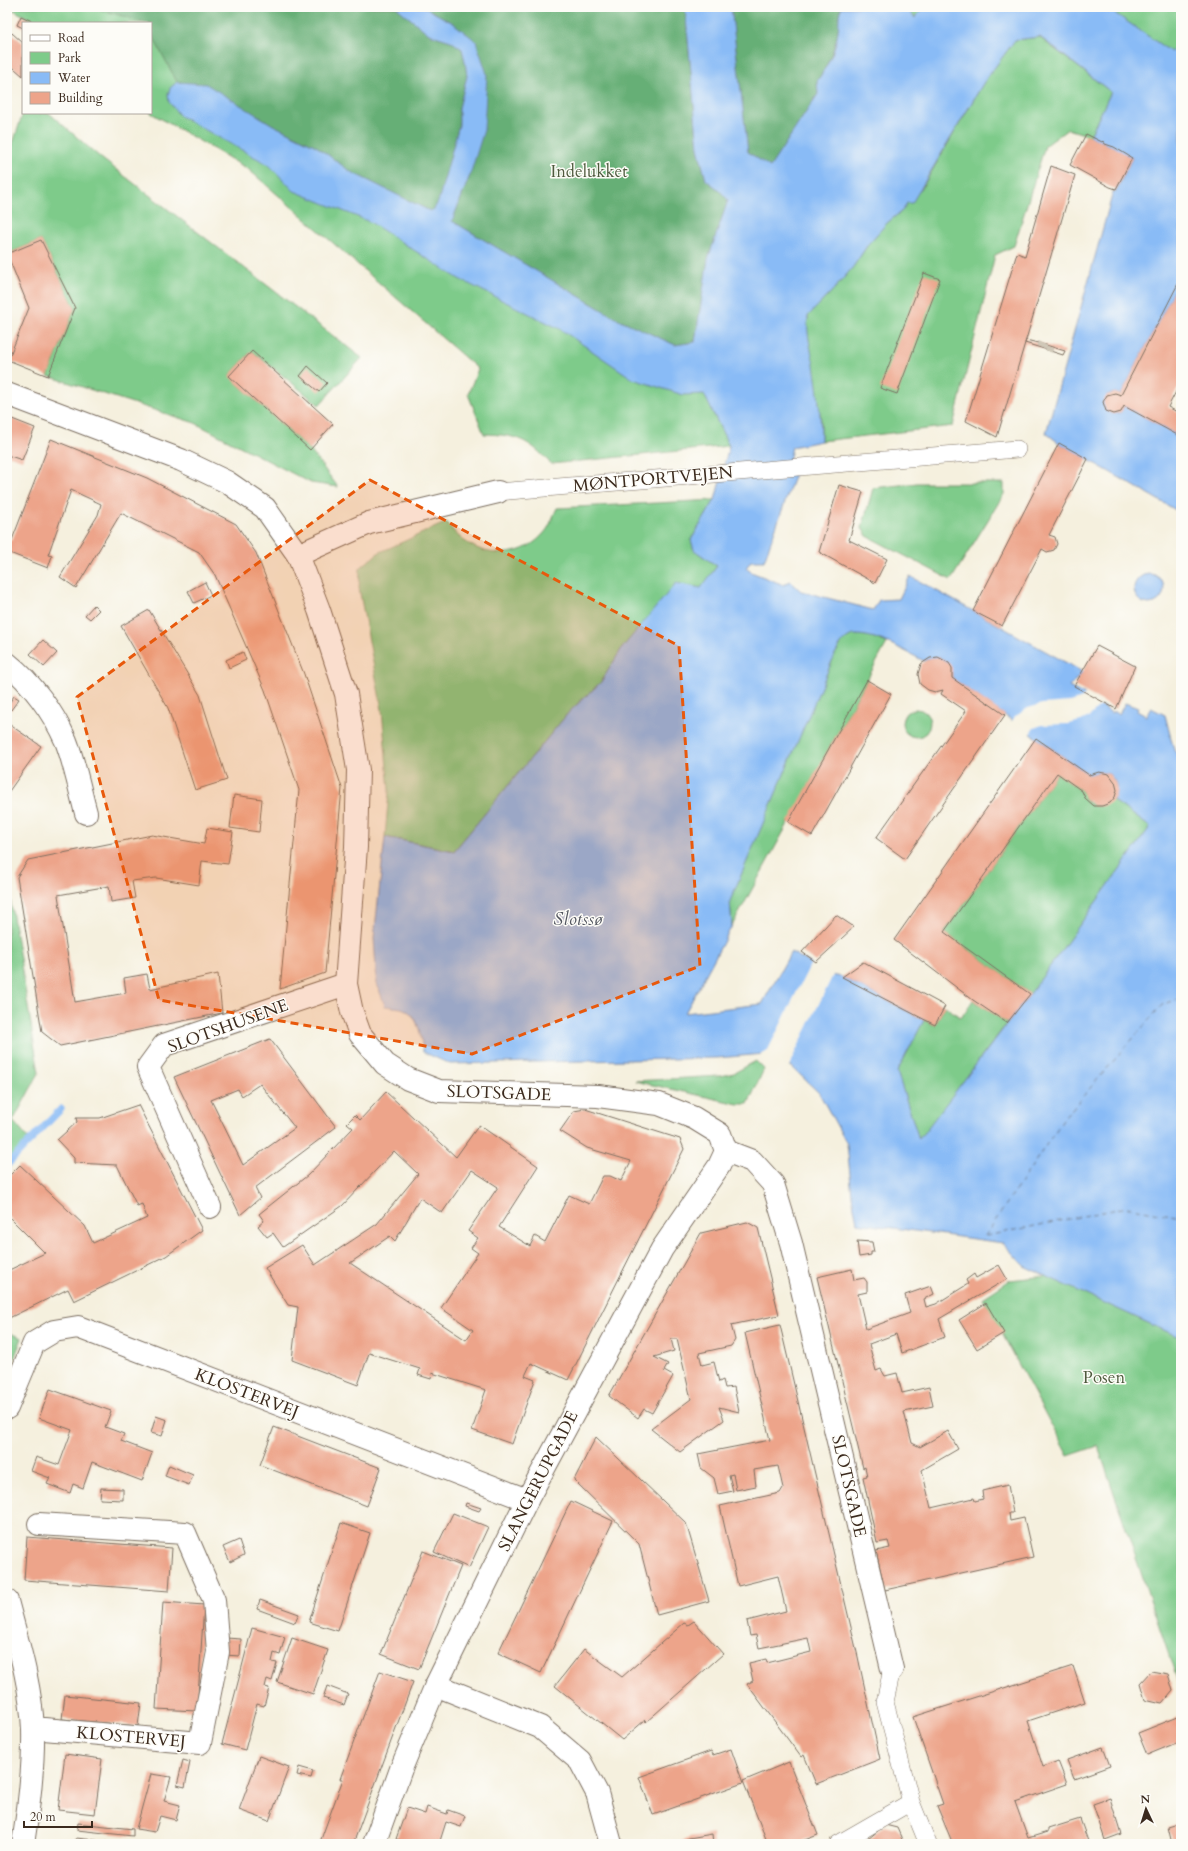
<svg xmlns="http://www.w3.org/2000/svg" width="1188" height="1851" viewBox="0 0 1188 1851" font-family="Cardo,serif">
	<rect width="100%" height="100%" fill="#fdfcf7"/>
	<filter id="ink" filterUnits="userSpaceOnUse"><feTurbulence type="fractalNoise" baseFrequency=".025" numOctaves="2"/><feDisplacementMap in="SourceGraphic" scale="8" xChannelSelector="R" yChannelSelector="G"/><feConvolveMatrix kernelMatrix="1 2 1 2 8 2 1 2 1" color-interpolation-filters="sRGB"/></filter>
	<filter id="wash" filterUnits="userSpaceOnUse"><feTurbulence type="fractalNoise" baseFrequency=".012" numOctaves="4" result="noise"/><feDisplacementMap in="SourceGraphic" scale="16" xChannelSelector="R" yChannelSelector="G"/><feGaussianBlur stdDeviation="0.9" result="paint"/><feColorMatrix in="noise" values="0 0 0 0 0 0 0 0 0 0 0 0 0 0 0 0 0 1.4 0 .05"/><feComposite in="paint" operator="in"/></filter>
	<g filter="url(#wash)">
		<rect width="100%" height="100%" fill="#f5f0de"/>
		<path fill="#7ecb8a" stroke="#5c7a54" d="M8,7H842L839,12L818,94L704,394L729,446L551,464C528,439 517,435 484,434L468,394L478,369L248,169L151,113V23H37Z
			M906,7H924L915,18Z
			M1106,7H1181V43L1171,53Z
			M1039,37L1111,92L1090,136L1068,129L1045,146L1014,246L995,255L953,426L821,441V420L807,329L808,316L836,287L853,267L869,243L887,223L903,210L907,203L922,188L984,82L1015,40Z
			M23,113H49L101,158L362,358L319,405L252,351L229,376L310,450L338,487L311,483L195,423L48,376L75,308L41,240L7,254V161Z
			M917,483H1004V494L951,580L867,536L862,528L873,488Z
			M715,500L691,540L694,550L717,566L701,589L622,648L601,682L569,712L454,851L385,837L389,791L382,710L359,588L360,568L378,553L447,522C468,556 516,566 544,533C550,527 553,516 557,508Z
			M853,635L869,636L887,643L732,926L730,901L835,654C840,646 843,638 853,635Z
			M902 723a14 14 0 1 1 28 0a14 14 0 1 1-28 0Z
			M1057,773L1082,791L1087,802L1094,806H1102L1113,800L1150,827L1030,994L944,932Z
			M7,880L39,1073L13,1121L30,1141L7,1165Z
			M973,1000L1007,1023L919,1140L897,1072L924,1020L935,1025L945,1006L961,1018Z
			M756,1061L764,1069L748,1104H738L635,1081L719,1076L734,1073Z
			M1046,1276L1181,1338V1691L1098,1446L1068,1456L983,1298L1010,1280Z
			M7,1332L22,1338L7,1377Z"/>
		<path fill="#66af76" stroke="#506c4a" d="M92,7H396L429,34L451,41L462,49L465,61L467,76L459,108V125L438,203L434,209L430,211L351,172L316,146L273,125L206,85L177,82L151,33V23H146Z
			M424,7H685L698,148L706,180L718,189L728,200L708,259L695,342L675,345L614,317L452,221L470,175L487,74L453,23Z
			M731,7H842C837,15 840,22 838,31C835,49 827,67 817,81L818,94L770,167L748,152Z"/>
		<path fill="#89bbf6" stroke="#62728a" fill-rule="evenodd" d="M396,7H424L453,23L476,41L487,74L484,130L470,175L452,221L614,317L675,345L695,342L708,259L728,200L718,189L706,180L698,148L685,7H731L748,152L770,167L818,94L817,81C827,67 836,49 838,31C840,22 837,15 842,7H906L915,18L924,7H1106L1171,52L1181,43V278L1121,395L1115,393L1107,395L1106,411L1114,414L1121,412L1124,406L1181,437V513L1059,443L1046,433L1113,192L1116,191L1132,158L1115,149L1116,148L1105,144L1103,141L1102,142L1090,136L1111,92L1040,37L1015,40L984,82L912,203H907L903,210L887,223L869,243L853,267L836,287L808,316C806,333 811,348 814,365C818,390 821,416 821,441L792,447L787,471H796L764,561H751L746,568L751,572L784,585L790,581L801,591L873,610L879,600L899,599L910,576L1083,672L1069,687L1087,696L1112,713L1113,711L1119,714L1125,703L1138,708L1137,711L1146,716L1151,708L1165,715L1174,750L1181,760V1338L1024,1266L1003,1243L857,1223L852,1196L847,1144L819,1093L792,1067L764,1054L717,1058L450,1064L423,1052C421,1037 419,1013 401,1008C396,1007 390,1007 385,1006L377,984L374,938L385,837L454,851L569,712L601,682L622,648L676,583L701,588L717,566L694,550L691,540L715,500L729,446L704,394L683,395L633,379L560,329L459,279L370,222L294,191L269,165L180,116L169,102L168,95L170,88L177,82L206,84L273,125L316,146L351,172L430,211L434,209L438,202L459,125V108L467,76L465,61L462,49L451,41L429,34ZM853,635C878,634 902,650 924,661C939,652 953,661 952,678L1089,775L1099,772L1109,774C1118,782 1118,790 1113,800L1150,827L1030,994L919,1139L897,1072L924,1020L842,977L831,975L791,952L762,1004L685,1013L732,926L730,901L835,654C840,646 843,638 853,635Z
			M1134 589a15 15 0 1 1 30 0a15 15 0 1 1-30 0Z"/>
		<path fill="#f5f0de" d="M1086,694L1101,705L1089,717L1081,721L1068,724L1042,725L1034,728L1029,735L1011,722L1016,716L1028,708L1042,704L1071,702L1082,698Z
			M812,961L823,969L834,973L791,1061L790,1069L760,1055L768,1050Z"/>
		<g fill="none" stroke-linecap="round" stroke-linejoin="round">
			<path stroke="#89bbf6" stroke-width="7" d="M7,1165L61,1109"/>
			<path stroke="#52565f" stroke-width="1" stroke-dasharray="5 4" stroke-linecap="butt" d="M985,1236L1065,1117L1162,1005L1181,998
				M986,1236L1127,1207L1181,1217"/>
		</g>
		<g id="blocks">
			<path fill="#eda48a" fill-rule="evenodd" d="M21,16L32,21L31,23H23V28L17,25Z
				M12,33L23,43V76L7,62V40Z
				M1086,134L1102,142L1103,141L1105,144L1114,147L1132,158L1116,189L1110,187L1070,165Z
				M1051,166L1075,175L997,437L966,421L1017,253L1025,256Z
				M41,240L75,308L48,376L8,360L29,308L7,254Z
				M924,273L940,279L897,394L880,388Z
				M1181,278V382L1168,407L1181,414V437L1124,406L1121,412L1114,414L1106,411L1103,402L1107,395L1115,393L1121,395Z
				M1026,340L1046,345L1065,351L1063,355L1025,343Z
				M252,351L333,424L310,450L229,376Z
				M308,366L327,383L319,392L300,376Z
				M7,417L35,428L22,460L7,455Z
				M51,439L147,478L236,524L256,553L304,674L342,788L325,973L280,989L299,790L265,690L215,575L199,552L121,513L76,588L60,577L98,515L101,504L71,490L48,555L52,556L48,568L7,552L9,539L12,540Z
				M1059,443L1088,459L1049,535L1055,537L1057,544L1054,550L1047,552L1042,549L1002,626L973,611Z
				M839,485L863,492L849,540L887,559L875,583L819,552Z
				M205,582L211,595L194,603L188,591Z
				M94,605L99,610L90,619L85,615Z
				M149,610L200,695L227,780L195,790L168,708L121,626Z
				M43,640L57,653L44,667L30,654Z
				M1097,646L1135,666L1116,709L1074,686Z
				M243,652L246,660L229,668L226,660Z
				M938,657L949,663L952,668V678L1005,715L905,859L876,838L966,711L941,694L943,690L935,692L928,690L920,684L918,674L921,664L930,658Z
				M867,680L891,694L812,836L788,822Z
				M14,696L19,699L11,710L7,706Z
				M7,723L41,746L7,794Z
				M1036,738L1089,775L1099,772L1109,774L1115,782L1117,790L1115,797L1110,803L1102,806H1094L1085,798L1082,791L1057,773L944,932L1030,994L1007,1023L973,1000L894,940Z
				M234,795L262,799L259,832L230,828Z
				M207,828L233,832L228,864L202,861L199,885L156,878L132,881L135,898L111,902L109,886L58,895L75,1002L126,993L124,978L147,974L150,989L218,974L222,1013L60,1046L42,1032L17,877L28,860L152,835L204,844Z
				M836,915L854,927L816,962L802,952Z
				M863,962L945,1006L935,1025L842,977Z
				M270,1039L336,1127L255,1188L260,1198L240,1215L174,1077ZM260,1084L295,1128L243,1165L211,1100L238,1089L242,1096Z
				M386,1092L456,1157L479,1125L538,1166L499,1227L530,1246L535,1236L545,1242L569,1195L589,1204L603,1176H610L621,1181L631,1161L587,1148L560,1131L574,1111L585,1109L680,1139L684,1149L568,1380L531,1363L525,1376L535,1380L512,1444L472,1430L486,1390L432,1373L431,1379L418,1375L420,1369L369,1353L358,1385L292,1360L298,1307L288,1305L265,1268L302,1245L315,1265L377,1224L418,1174L394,1151L342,1206L283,1247L273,1233L267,1237L258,1226L264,1221L259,1214L308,1175L353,1128L347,1123L355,1115L360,1120ZM472,1170L498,1187L468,1231L478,1238L471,1248L478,1253L441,1308L473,1330L466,1340L350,1263L390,1236L395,1241L420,1198L442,1213Z
				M138,1105L202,1230L166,1256L74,1301L68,1289L7,1319V1271L45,1253L7,1215V1178L20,1165L85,1226L93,1243L147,1218L142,1204L137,1206L117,1165L74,1163V1158L57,1140L77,1122L76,1118H100Z
				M747,1222L758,1228L779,1315L731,1325L735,1340L731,1346L699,1353L702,1365L714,1362L719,1382L723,1380L725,1388L734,1387L739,1412L719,1407L724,1420L680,1452L651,1429L691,1399L677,1339H671L674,1351L654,1357L668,1364L664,1371L673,1376L652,1413L644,1409L638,1418L609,1396L701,1233Z
				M857,1241L872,1242L874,1252H871V1255L859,1257Z
				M999,1265L1007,1279L939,1319L945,1337L902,1353L896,1334L869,1344L876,1371L881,1369L885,1376L897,1373L902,1393L929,1387L933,1406L904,1412L912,1443L920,1447L948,1431L958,1449L922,1470L931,1508L974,1498L975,1501L983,1499L982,1491L1008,1485L1013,1513H1009L1010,1521L1024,1518L1033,1557L885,1590L876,1551L890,1548L888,1541L877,1543L863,1477L867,1476L865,1467L863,1468L817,1277L852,1269L854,1280L864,1278L867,1282V1292L858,1294L866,1329L910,1313L905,1295L931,1286L934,1294L924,1299L926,1307L936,1304L968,1284L966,1280L974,1274L976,1278Z
				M986,1303L1004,1333L977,1349L959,1320Z
				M780,1325L858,1657L880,1759L816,1784L804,1755L801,1757L747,1684L753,1681L749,1663L766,1659L767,1663L811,1652L808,1638L759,1648L756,1635L750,1636L747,1621L786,1611L778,1576L738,1586L720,1506L780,1493L783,1488L778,1466L754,1470L756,1486L736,1490L733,1474L729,1475L733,1491L718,1494L714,1478L701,1468L698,1454L770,1440L745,1333Z
				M50,1389L111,1411L105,1427L124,1434L121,1441L152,1453L142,1481L92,1462L83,1488L73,1484L70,1493L47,1484L50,1478L31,1471L36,1457L59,1465L72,1430L39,1418Z
				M156,1416L167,1420L162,1436L151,1433Z
				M274,1427L381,1468L367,1506L260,1465Z
				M596,1437L686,1523L709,1601L657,1615L639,1544L574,1480Z
				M169,1465L193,1475L189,1485L165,1476Z
				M101,1488L123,1489V1500L100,1499Z
				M571,1501L613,1521L541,1673L498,1653Z
				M466,1503L481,1508L479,1511L465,1506Z
				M453,1513L488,1527L469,1568L434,1552Z
				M341,1523L370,1533L338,1631L309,1622Z
				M27,1537L172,1548L169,1591L24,1580Z
				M239,1540L244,1555L230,1562L223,1547Z
				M423,1551L461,1566L419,1669L381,1654Z
				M260,1600L299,1614L295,1623L257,1609Z
				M163,1602L204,1605L197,1711L156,1709Z
				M694,1621L723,1654L646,1722L645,1720L622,1740L555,1686L584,1649L622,1677L684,1623L688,1625Z
				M252,1628L285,1637L280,1655L274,1653L272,1662L277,1663L272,1681L267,1679L265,1687L269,1688L264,1706L257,1704L245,1750L222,1744Z
				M226,1638L241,1639L240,1656L224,1655Z
				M292,1638L328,1650L313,1694L277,1682Z
				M1073,1666L1085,1702L1028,1721L1043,1767L1058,1761L1067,1784L1015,1802L1028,1838L1048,1832V1829L1080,1819L1089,1844H953L937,1806L943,1804L913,1717Z
				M380,1671L413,1682L353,1844H326L320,1842L343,1779H340Z
				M1151,1671L1168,1674L1173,1691L1162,1704L1145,1700L1140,1683Z
				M327,1686L348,1694L344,1705L323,1698Z
				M65,1695L141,1703L138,1726L62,1719Z
				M1178,1717L1179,1719L1181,1718V1741L1147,1755L1138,1733Z
				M1103,1747L1110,1766L1074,1779L1067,1760Z
				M731,1749L743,1783L653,1815L639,1777L711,1751L713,1755Z
				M65,1754L102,1759L95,1814L58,1810Z
				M259,1756L289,1767L269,1821L239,1810Z
				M183,1760L190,1762L185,1787L177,1785Z
				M789,1762L818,1835L794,1844H768L743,1781Z
				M299,1767L313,1771L311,1778L297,1775Z
				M151,1774L171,1777L164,1801L180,1805L176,1820L160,1816L155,1832L136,1829Z
				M1110,1798L1121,1834L1105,1840L1093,1804Z
				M427,1807L447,1814L448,1810L465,1816L461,1827L446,1822L439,1844H411L396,1839L407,1808L425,1814Z
				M78,1823L133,1829V1836L77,1830Z
				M1181,1823V1843L1172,1844L1168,1827Z
				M885,1825L897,1828L904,1844H862Z
				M712,1834L713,1844H676L689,1838Z
				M76,1838L121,1843V1844H75Z"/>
		</g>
	</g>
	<g filter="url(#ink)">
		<use href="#blocks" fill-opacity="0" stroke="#7c6f61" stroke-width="1"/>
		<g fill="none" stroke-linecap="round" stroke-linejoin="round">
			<path stroke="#d0c8b8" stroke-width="17" stroke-dasharray="17 8" stroke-linecap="butt" d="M1044,349L1046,345"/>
			<g stroke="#7c6f61" stroke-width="18">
				<path id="pedestrian" d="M498,492L1017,449
					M892,1669L885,1702L911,1802L928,1844
					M838,1844L911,1802"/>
			</g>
			<g stroke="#7c6f61" stroke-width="24">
				<path id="minor" d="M298,555L369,523L498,492
					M7,663C32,683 53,712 66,741C74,761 80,791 86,813
					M726,1151L752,1161L773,1184L791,1243L892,1669
					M210,1207L148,1067L164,1045L346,984
					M7,1408L34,1343L54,1331L78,1327L527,1500
					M7,1601C18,1643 31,1685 33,1729C34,1768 29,1806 23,1844
					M436,1685L540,1727L580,1761L597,1793L611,1844
					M33,1728L200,1743L218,1652L214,1600L185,1533L39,1524"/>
			</g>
			<g stroke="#7c6f61" stroke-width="24">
				<path id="tertiary" d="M7,394L181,460L227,482L265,508L298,555L319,610L346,694L358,770L356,847L346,984L352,1012L360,1034L385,1064L408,1079L439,1091L598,1096L659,1104L694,1118L720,1134L726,1151L719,1166L662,1249L527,1500L436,1685L401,1769L374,1844"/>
			</g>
			<use href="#pedestrian" stroke="#fff" stroke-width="17"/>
			<use href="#minor" stroke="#fff" stroke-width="22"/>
			<use href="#tertiary" stroke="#fff" stroke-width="22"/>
		</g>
	</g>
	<path fill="#e8590c" fill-opacity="0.2" stroke="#e8590c" stroke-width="3" stroke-dasharray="8 5" stroke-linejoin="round" d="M370,480L679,646L700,966L472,1054L159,1000L77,697Z"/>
	<g text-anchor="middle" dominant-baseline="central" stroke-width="3" stroke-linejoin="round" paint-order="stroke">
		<g font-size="17" fill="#4f5a3e" stroke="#fdfcf7">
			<text x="589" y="171">Indelukket</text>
			<text x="1104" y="1377">Posen</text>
		</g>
		<g font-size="17" fill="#3b2a1e" stroke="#fdfcf7">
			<text transform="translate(653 479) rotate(-5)">MØNTPORTVEJEN</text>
			<text transform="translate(228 1026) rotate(-20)">SLOTSHUSENE</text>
			<text transform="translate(499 1093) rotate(2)">SLOTSGADE</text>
			<text transform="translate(247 1393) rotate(21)">KLOSTERVEJ</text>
			<text transform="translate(538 1481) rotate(-63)">SLANGERUPGADE</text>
			<text transform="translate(849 1486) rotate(77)">SLOTSGADE</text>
			<text transform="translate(131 1737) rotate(5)">KLOSTERVEJ</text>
		</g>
		<g font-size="18" font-style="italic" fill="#52565f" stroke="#fdfcf7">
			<text x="578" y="919">Slotssø</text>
		</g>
	</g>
	<rect width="1188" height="1851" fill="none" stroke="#fdfcf7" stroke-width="24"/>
	<rect x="22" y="22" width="130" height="92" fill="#fdfcf7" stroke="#afa8a0"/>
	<rect x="30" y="35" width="20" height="6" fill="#ffffff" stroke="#afa8a0"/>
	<text x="58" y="42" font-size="12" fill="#3b2a1e">Road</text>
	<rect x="30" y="52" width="20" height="12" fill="#7ecb8a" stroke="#afa8a0"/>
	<text x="58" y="62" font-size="12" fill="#3b2a1e">Park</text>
	<rect x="30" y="72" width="20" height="12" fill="#89bbf6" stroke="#afa8a0"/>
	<text x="58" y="82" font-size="12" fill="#3b2a1e">Water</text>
	<rect x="30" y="92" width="20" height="12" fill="#eda48a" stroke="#afa8a0"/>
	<text x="58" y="102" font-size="12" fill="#3b2a1e">Building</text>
	<g transform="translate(1146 1809) rotate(356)" stroke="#fdfcf7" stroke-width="3" paint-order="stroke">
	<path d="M0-3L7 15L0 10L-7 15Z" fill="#3b2a1e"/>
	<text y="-6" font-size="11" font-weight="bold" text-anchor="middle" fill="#3b2a1e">N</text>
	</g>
	<path d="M24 1821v6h68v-6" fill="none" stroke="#3b2a1e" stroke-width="2"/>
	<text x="30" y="1821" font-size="12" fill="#3b2a1e" stroke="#fdfcf7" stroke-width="3" paint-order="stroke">20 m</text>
</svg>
